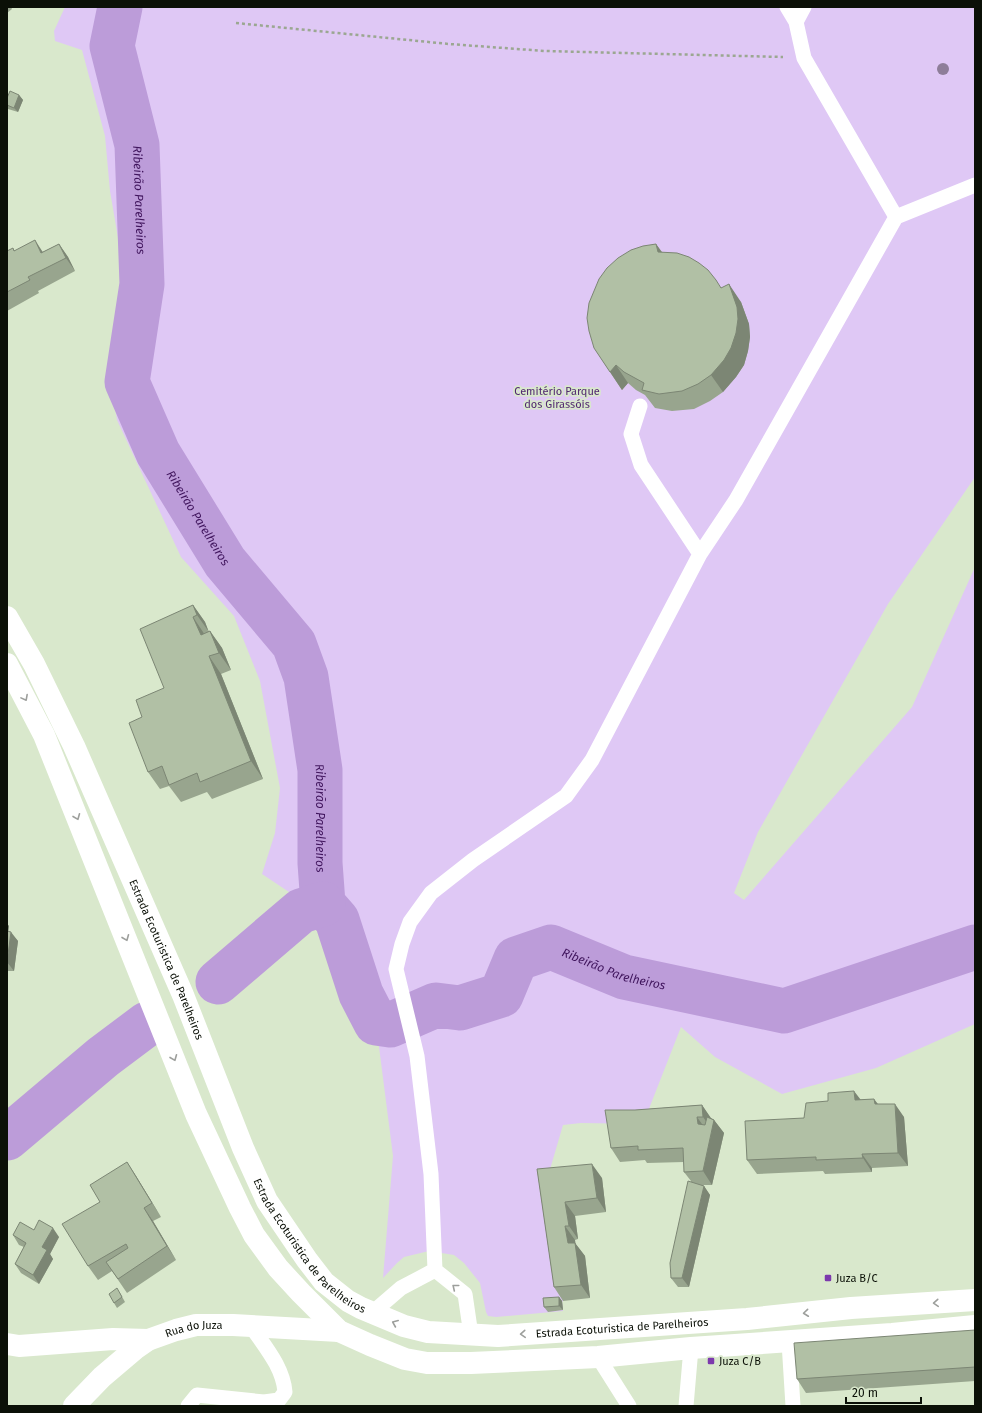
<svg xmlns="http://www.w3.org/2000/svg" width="982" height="1413" viewBox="0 0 982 1413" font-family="'Fira Sans',sans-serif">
	<rect width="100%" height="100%" fill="#d9e8cc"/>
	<path fill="#dfc8f5" d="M65,7H975V477L888,604L758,832L734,893L744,900L912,707L975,567V1024L876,1068L782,1094L715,1057L681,1027L643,1124L581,1123L563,1125L546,1183L563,1301L562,1302L563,1311L496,1317L488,1316L486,1312L480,1283L464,1263L454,1255L429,1251L404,1257L397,1263L383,1278L393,1156L378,1039L374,1033L358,1022L351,1009L342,985L336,951L328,933L313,908L262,874L275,833L280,788L260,681L234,616L181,557L117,420L109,372L130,308L110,191L105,136L82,50L55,41L54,31Z"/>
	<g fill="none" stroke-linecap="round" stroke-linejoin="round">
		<g stroke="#bc9cd9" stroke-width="45">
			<path id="s1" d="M120,7L112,46L137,145L142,284L127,382L158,453L225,562L294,644L306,677L320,770V863L323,904L337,920L361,994L376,1023L390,1025L436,1005L460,1008L501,995L516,959L551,947L624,977L784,1011L975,947"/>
			<path d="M218,982L301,911L323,904"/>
			<path d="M7,1138L103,1057L147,1024"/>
		</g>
		<path stroke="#9ba791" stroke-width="2.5" stroke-dasharray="3 3" stroke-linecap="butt" d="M236,23L449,44L545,51L783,57"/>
		<path stroke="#fff" stroke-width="15" d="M787,7L796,22L804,58L896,217
			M796,22L804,7
			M640,406L631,434L641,465L700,554
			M372,1313L401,1288L435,1270
			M471,1335L465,1294L435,1270L431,1174L417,1056L396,969L402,944L410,922L431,893L473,860L566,796L592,760L700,554L736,500L896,217L975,185
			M789,1342L793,1406
			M598,1357L629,1406
			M188,1406L197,1395L264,1402L279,1400L285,1392C283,1367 265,1347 251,1326
			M686,1406L691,1348"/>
		<path stroke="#fff" stroke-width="22" d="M7,1344L19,1346L113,1339L148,1340"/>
		<path stroke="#fff" stroke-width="22" id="s2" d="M74,1406L102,1377L135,1349L148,1340L176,1330L196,1325H233L339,1331"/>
		<g stroke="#fff" stroke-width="22">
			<path id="s3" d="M7,617L34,664L74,746L183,995L243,1148L267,1201L307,1260L324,1282L348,1301L361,1308L404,1326L428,1332L498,1336L747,1319L851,1308L975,1300"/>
			<path d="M7,664L44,735L196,1114L240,1208L254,1235L278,1268L301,1293L339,1331L370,1345L405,1359L427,1363H471L598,1357L691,1348L892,1334L975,1326"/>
		</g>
	</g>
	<circle fill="#8e7e99" cx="943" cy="69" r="6"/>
	<path fill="#98a58e" d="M7,7H11L12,9L7,13Z
		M19,95L23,100L18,112L8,109L7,107V98Z
		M59,244L68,257L75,271L38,291L39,293L7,311V251L15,250L43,252Z
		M656,244L662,252L722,288L741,302L749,324L750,337L748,351L744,365L736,377L723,392L710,401L694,409L672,411L655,408L645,395L636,390L628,383L622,390L610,372Z
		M193,605L205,622L208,631H210L222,648L231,670L221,674L263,779L212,799L207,792L181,802L169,786L160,789L148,772L142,717L164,688Z
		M7,924L9,926L8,931L18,941L14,971H7Z
		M874,1099L878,1104L904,1117L908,1166L872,1168V1172L825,1174L823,1171L757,1174L747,1160L804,1118L861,1100Z
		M702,1105L711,1119L714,1120L724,1133L712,1185H702L704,1186L710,1195L689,1287H678L671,1278L691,1181L684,1172V1162L647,1163L645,1160L620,1162L611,1148L635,1110Z
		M127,1162L136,1176L161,1217L153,1221L176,1260L127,1293L112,1271L98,1280L88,1266L100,1202Z
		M537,1169L602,1178L606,1212L575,1216L578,1239L575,1240V1243L585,1256L590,1298L563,1301L554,1287Z
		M34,1230L59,1237L50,1254L53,1259L39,1284L21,1273L15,1264L24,1247L19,1245L13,1235Z
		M120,1293L125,1302L117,1308L114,1303Z
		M559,1297L562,1301L563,1310L548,1312L544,1307Z
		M975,1330V1381L806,1393L797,1379Z"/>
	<path fill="#7c8674" d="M19,95L23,100L18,112L14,108Z
		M35,240L44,254L41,253Z
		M59,244L68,257L75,271L66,258Z
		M656,244L668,261L658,252Z
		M729,284L741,302L749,324L750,337L748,351L744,365L736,377L723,392L711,375Z
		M616,365L628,383L622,390L610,372Z
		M193,605L205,622L209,632L197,615Z
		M193,617L205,635H201Z
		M210,631L222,648L231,670L219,653Z
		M209,656L221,674L263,779L251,761Z
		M7,924L9,926L7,940Z
		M11,932L18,941L14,971L7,962Z
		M854,1091L864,1104L855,1100Z
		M874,1099L884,1113L875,1104Z
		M895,1104L904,1117L908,1166L898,1153Z
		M702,1105L711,1118L714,1120L724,1133L712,1185L703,1171L712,1130L703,1117Z
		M697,1117L707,1131L698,1124Z
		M862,1154L872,1168V1172L863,1158Z
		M127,1162L136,1176L161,1217L152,1203Z
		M592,1164L602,1178L606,1212L597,1198Z
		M704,1186L710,1195L689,1287L682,1278Z
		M565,1202L575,1216L578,1239L569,1226Z
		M144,1208L153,1221L176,1260L167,1246Z
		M565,1226L575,1240L576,1246L575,1243L585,1256L590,1298L581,1285L568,1243Z
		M53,1228L59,1237L50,1254L53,1259L39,1284L33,1275L42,1247Z
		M559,1297L562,1301L563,1310L559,1306Z"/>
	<path fill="#b1c0a5" stroke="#7c8674" d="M10,91L19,95L14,108L7,105V98Z
		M35,240L41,253L59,244L66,258L28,277L30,280L7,292V251L13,248L14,251Z
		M656,244L658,252L677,253L689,257L699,263L708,270L716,280L721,288L729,284L737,307L738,319L736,333L731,348L724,360L711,375L698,384L682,391L659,394L642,390L644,383L624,372L616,365L610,372L594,348L589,331L587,318L589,303L599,279L607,268L618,258L631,250L643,246Z
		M193,605L197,615L193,617L201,635L210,631L219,653L209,656L251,761L200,782L197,773L169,785L162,766L148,772L129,723L142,717L136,700L164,688L140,629Z
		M7,931L11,932L7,962Z
		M854,1091L855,1100L874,1099L875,1104H895L898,1153L862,1154L863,1158L816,1160V1157L747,1160L745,1121L804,1118L806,1103L828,1101V1093Z
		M702,1105L703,1117H697L698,1124L705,1125L707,1117L714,1120L703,1171L684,1172L683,1148L638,1150V1146L611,1148L605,1110H635Z
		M127,1162L152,1203L144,1208L167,1246L118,1279L106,1262L128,1248L126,1244L88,1266L62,1224L100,1202L90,1185Z
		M592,1164L597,1198L565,1202L569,1226H565L568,1243H575L581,1285L554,1287L537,1169Z
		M688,1181L704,1186L682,1278H671L670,1263Z
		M39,1220L53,1228L42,1247L47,1250L33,1275L15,1264L26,1243L13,1235L20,1222L34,1230Z
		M117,1288L122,1297L114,1303L109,1294Z
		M559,1297V1306L544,1307L543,1298Z
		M975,1330V1367L797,1379L794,1343Z"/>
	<defs><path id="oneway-chevron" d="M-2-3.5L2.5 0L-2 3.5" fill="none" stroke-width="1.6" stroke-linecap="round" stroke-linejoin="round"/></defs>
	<g stroke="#9d9f9c">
		<use href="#oneway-chevron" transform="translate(25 698) rotate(62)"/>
		<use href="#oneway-chevron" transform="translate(77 817) rotate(68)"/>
		<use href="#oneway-chevron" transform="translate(126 938) rotate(68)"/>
		<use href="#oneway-chevron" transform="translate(174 1058) rotate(68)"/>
		<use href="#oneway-chevron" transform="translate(455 1287) rotate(-141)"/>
		<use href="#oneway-chevron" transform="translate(936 1303) rotate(176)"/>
		<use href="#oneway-chevron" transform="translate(806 1313) rotate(174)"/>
		<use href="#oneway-chevron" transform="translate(395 1323) rotate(-157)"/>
		<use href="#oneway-chevron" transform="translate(523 1334) rotate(176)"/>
	</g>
	<g fill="#7c39ad" stroke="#d9e8cc" stroke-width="1.5">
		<rect x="824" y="1274" width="8" height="8" rx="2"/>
		<rect x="707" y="1357" width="8" height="8" rx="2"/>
	</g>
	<g text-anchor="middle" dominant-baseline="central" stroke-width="3.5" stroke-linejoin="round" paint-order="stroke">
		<g font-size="11" fill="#512770" stroke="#d9e8cc">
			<text x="557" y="391">Cemitério Parque<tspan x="557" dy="13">dos Girassóis</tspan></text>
		</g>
		<g font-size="11" fill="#0b1007" stroke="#d9e8cc">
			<text stroke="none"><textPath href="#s3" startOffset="378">Estrada Ecoturistica de Parelheiros</textPath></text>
			<text stroke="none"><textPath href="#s3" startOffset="702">Estrada Ecoturistica de Parelheiros</textPath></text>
			<text stroke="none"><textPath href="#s3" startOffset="1050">Estrada Ecoturistica de Parelheiros</textPath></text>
			<text stroke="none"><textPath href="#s2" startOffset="147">Rua do Juza</textPath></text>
		</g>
		<g font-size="11" fill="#0b1007" stroke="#d9e8cc" text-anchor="start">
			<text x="836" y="1278">Juza B/C</text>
			<text x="719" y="1361">Juza C/B</text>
		</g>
		<g font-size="12" font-style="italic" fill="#40155d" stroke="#d9e8cc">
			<text stroke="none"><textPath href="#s1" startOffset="197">Ribeirão Parelheiros</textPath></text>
			<text stroke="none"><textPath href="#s1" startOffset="534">Ribeirão Parelheiros</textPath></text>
			<text stroke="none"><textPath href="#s1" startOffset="870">Ribeirão Parelheiros</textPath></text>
			<text stroke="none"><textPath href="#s1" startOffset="1362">Ribeirão Parelheiros</textPath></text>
		</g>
	</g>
	<rect width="982" height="1413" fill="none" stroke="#0b1007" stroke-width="16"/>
	<path d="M846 1397v6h75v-6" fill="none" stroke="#0b1007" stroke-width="2"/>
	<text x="852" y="1397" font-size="12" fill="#0b1007" stroke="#d9e8cc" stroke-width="3" paint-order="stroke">20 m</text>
</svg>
